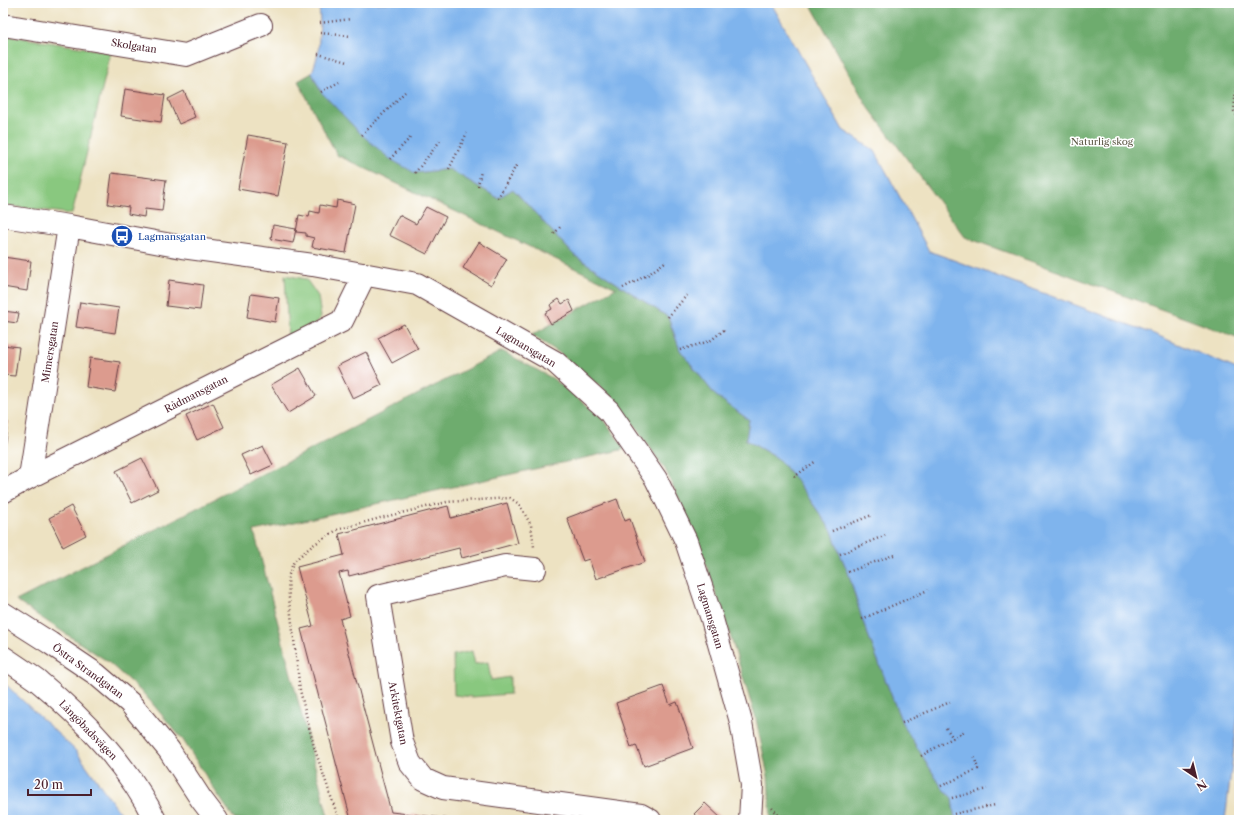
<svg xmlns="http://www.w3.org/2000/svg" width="1242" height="823" viewBox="0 0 1242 823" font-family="'Libre Caslon Text',serif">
	<rect width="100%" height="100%" fill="#fff"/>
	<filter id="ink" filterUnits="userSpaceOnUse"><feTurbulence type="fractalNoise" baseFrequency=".025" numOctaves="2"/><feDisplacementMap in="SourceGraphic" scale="8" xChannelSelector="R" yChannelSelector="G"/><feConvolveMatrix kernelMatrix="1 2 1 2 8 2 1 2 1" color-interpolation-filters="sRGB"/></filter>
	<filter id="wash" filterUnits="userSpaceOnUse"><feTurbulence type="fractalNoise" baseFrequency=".012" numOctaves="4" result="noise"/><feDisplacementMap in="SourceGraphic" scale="16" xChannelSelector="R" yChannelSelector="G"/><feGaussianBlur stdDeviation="0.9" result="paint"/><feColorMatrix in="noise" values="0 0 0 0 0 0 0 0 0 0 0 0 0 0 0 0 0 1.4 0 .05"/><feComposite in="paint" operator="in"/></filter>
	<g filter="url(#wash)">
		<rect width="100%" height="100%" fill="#ede2c2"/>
		<path fill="#89c87f" stroke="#6a7455" d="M3,35L111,52L72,214L3,205Z
			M285,275L306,279L318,296L321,317L310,331L288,340Z
			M472,651L475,664L488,662L491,680L510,677V694L472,697L454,695L453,655Z"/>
		<path fill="#6eac6e" stroke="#5c664c" d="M810,3H1239V338L965,237L866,104Z
			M312,73L321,92L415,173L449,169L498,198L513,189L574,255L668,317L680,350L715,395L749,420L746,440L777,458L794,477L832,531L840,554L848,572L862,619L902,723L941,786L952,798L954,814L956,820H771L768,776L756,719L727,625L696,536L665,469L617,401L558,352L532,335L616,288L337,155L298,81Z
			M502,351L552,378L602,417L625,449L254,531L329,820H235L216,792L183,740L145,695L107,661L16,601Z"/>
		<path fill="#7fb4ed" stroke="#646a8c" d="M319,3H771L843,130L875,151L929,251L1154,334L1239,370V708L1225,820H956L954,814L952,798L941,786L902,723L862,619L848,572L840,554L832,531L794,477L777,458L746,440L749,420L715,395L680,350L668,317L574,255L513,189L498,198L449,169L415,173L390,159L362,135L321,92L312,73L318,54L320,23Z
			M3,682L76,751L125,820H3Z"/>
		<g id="blocks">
			<path fill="#dc9b8e" d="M125,89L165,95L161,122L121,116Z
				M184,91L195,117L179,124L168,99Z
				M248,135L288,142L278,196L238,189Z
				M112,173L166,180L162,211L145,209L144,217L128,214L129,207L108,204Z
				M337,200L355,204L346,253L312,247L314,238L306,236V233L296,232L299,215L309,217L310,211L319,213L320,205L336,208Z
				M426,207L446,217L427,254L389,235L399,215L416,224Z
				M273,225L296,229L293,243L271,239Z
				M479,242L507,259L491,285L463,268Z
				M3,257L31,261L27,291L3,287Z
				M169,280L203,285L200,310L166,306Z
				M251,294L279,298L275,322L247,317Z
				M559,299L562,304L569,300L574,311L551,324L545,313L552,309L550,305Z
				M80,302L119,308L115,333L76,327Z
				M3,311L19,313L17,323L3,321Z
				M404,324L418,349L392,363L378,338Z
				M3,345L19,347L15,376L3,375Z
				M366,352L382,385L353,399L337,366Z
				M90,358L120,362L115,392L86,387Z
				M300,368L316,396L288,413L271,385Z
				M213,403L224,427L197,440L186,416Z
				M3,421L8,422L4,447H3Z
				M263,445L273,465L251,475L241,455Z
				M142,458L158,490L132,503L116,471Z
				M617,499L625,521L630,519L645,562L596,579L589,559L583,561L567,518Z
				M507,503L518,543L462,558L459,548L349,576L348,571L339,573L350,616L340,619L391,812L452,819V820H351L301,629L313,626L297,567L344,555L339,534L448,506L451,518Z
				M71,506L86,535L63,547L49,518Z
				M663,686L670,705L677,702L693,748L644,766L636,745L631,747L616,703Z
				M705,803L723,820H700L694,814Z"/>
		</g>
	</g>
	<g filter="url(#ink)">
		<use href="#blocks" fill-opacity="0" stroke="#623c42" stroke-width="1"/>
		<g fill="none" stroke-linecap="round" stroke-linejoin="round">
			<g stroke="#623c42" stroke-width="24">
				<path id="street" d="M3,25L186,55L261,25
					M3,216L69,226L182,247L313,265L417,284L555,362L609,411L656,479L686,541L712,619L741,722L752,785L750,820
					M30,477L69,226
					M3,492L30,477L342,321L365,274
					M535,569L505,566L378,596L402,742L410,763L423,779L443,788L641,815L650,820
					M3,613L50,643L96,674L130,703L169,750L201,799L217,820
					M3,657C15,665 27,673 38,681C83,718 130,768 155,820"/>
			</g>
			<path stroke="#623c42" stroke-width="2.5" stroke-dasharray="1 3" stroke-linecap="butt" d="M319,5L328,3
				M320,23L351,19
				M320,33L351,36
				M1239,51L1234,111L1239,119
				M318,54L347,62
				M321,92L339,82
				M3,129L6,132
				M362,135L405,92
				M390,159L410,138
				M449,169L467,133
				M415,173L440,141
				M478,186L481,171
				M498,198L517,164
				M554,234L562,225
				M623,288L649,274L665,262
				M668,317L687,295
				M680,350L710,341L724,330
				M794,477L816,461
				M832,531L872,515
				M840,554L886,535
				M848,572L894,555
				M862,619L928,590
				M902,723L950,702
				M946,728L953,738
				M921,756L965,731
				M941,786L978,769L974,756
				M952,798L987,789
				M772,808L783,820
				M954,814L995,805
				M339,820L314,747L300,690L289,598L288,577L294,561L313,545L337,530L380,518L447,502L510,498L519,504L531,525L534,547"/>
			<use href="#street" stroke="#fff" stroke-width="22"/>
		</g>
	</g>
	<defs>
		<g id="bus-disc" transform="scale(1.15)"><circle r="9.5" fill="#1a4fb4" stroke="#fff"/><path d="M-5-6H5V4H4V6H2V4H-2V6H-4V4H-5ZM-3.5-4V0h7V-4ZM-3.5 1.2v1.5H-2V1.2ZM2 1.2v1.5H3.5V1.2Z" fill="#fff"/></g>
	</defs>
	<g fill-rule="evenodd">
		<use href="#bus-disc" x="122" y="236"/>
	</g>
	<g text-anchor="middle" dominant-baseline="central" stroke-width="3" stroke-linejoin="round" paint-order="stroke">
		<g font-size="10" fill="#4a1f2b" stroke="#fff">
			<text transform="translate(134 46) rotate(9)">Skolgatan</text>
			<text transform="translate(526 347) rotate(31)">Lagmansgatan</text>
			<text transform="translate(50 352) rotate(-81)">Mimersgatan</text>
			<text transform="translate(196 394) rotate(-27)">Rådmansgatan</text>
			<text transform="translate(710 616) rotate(73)">Lagmansgatan</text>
			<text transform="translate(88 671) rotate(36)">Östra Strandgatan</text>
			<text transform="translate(398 713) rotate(79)">Arkitektgatan</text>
			<text transform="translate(88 730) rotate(46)">Långöbadsvägen</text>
		</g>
		<g font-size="10" fill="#605a48" stroke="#fff">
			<text x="1102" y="141">Naturlig skog</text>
		</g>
		<g font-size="10" fill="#164399" stroke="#fff" text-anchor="start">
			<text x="138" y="236">Lagmansgatan</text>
		</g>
	</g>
	<rect width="1242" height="823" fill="none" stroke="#fff" stroke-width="16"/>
	<g transform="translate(1196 777) rotate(145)" stroke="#ffffff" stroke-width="3" paint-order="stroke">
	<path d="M0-3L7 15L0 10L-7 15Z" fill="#4a1f2b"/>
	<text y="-6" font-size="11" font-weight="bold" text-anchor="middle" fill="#4a1f2b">N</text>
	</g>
	<path d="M28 789v6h63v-6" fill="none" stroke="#4a1f2b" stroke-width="2"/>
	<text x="34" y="789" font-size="12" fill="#4a1f2b" stroke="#ffffff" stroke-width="3" paint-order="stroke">20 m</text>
</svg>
